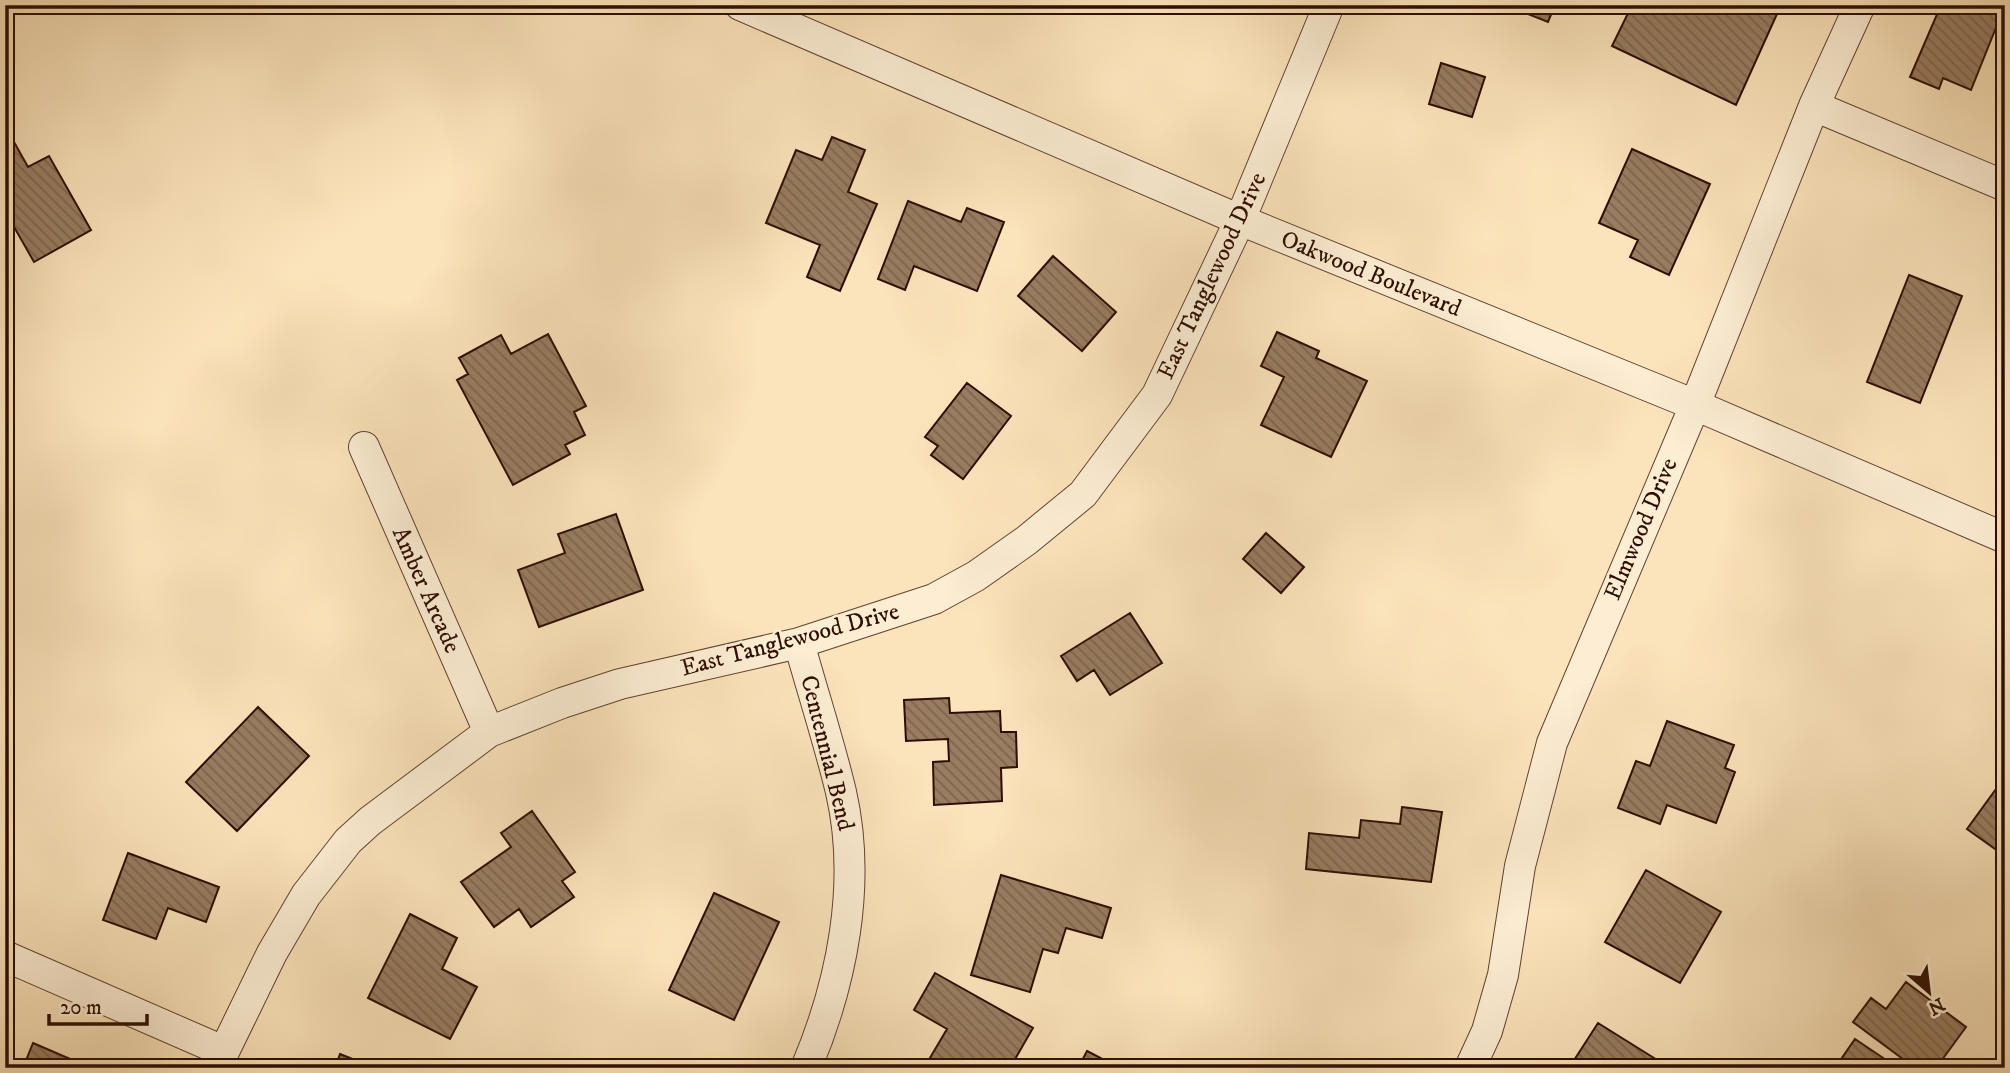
<svg xmlns="http://www.w3.org/2000/svg" width="2010" height="1073" viewBox="0 0 2010 1073" font-family="'IM FELL DW Pica',serif">
	<defs>
		<pattern id="building-back-hatch" width="6" height="6" patternUnits="userSpaceOnUse" patternTransform="scale(1.75)"><rect width="6" height="6" fill="#987d61"/><path d="M-1 5l2 2M0 0l6 6M5-1l2 2" fill="none" stroke="#7c654e"/></pattern>
	</defs>
	<rect width="100%" height="100%" fill="#fbe3bb"/>
	<filter id="stains"><feTurbulence type="fractalNoise" baseFrequency=".00286" numOctaves="4"/><feColorMatrix values="0 0 0 0 .2 0 0 0 0 .09 0 0 0 0 .02 0 0 0 .5 -.17"/></filter>
	<radialGradient id="worn" r=".72"><stop offset=".6" stop-color="#630" stop-opacity="0"/><stop offset="1" stop-color="#630" stop-opacity=".3"/></radialGradient>
	<path fill="url(#building-back-hatch)" stroke="#2d0e00" stroke-width="2" d="M1505,5H1555L1548,22Z
		M1632,5H1781L1736,105L1612,46Z
		M1941,5H2005L1971,90L1943,78L1939,89L1910,77Z
		M1441,63L1485,77L1472,117L1429,104Z
		M832,137L865,150L848,192L877,204L840,291L807,277L820,245L766,223L796,150L822,160Z
		M14,142L28,167L49,156L91,230L34,262L5,211V147Z
		M1632,149L1710,184L1669,275L1630,257L1638,240L1599,223Z
		M908,201L961,222L967,208L1004,222L977,291L914,266L905,290L878,279Z
		M1053,256L1116,312L1082,351L1018,296Z
		M1909,275L1962,296L1920,403L1867,382Z
		M1277,332L1319,351L1316,358L1367,381L1331,457L1261,425L1284,377L1261,366Z
		M548,334L586,406L574,412L585,435L565,445L570,454L513,485L457,380L468,374L459,358L501,335L511,354Z
		M967,383L1011,416L963,479L931,455L938,446L925,437Z
		M616,514L643,590L539,627L518,570L565,553L558,534Z
		M1266,533L1304,567L1281,593L1243,559Z
		M1130,613L1162,663L1110,695L1094,670L1077,681L1061,656Z
		M949,698L950,713L1000,711L1001,732H1016L1017,767L1001,768L1002,801L934,805L933,762L949,761L948,739L906,741L904,700Z
		M258,707L309,756L237,831L186,782Z
		M1667,721L1734,745L1725,768L1735,772L1716,823L1667,805L1660,824L1618,808L1636,761L1650,766Z
		M2004,778H2005V856L1967,829Z
		M1402,807L1442,812L1431,882L1306,869L1309,833L1359,838L1361,820L1400,824Z
		M532,811L575,872L562,881L574,897L531,927L519,909L494,927L461,882L511,847L501,833Z
		M128,853L219,887L206,922L168,908L156,939L103,920Z
		M1646,870L1721,912L1680,983L1605,942Z
		M1001,875L1111,908L1102,938L1066,928L1058,953L1043,949L1030,992L971,975Z
		M714,893L779,922L734,1020L669,990Z
		M410,914L457,938L442,969L477,987L450,1039L368,998Z
		M935,973L1033,1028L1010,1068H924L947,1029L914,1010Z
		M1906,982L1966,1027L1936,1068H1915L1853,1022L1871,998L1886,1009Z
		M1598,1023L1662,1063L1659,1068H1569Z
		M1855,1039L1898,1068H1835Z
		M33,1043L91,1068H23Z
		M1087,1051L1114,1065L1113,1068H1078Z
		M340,1054L375,1068H335Z"/>
	<g fill="none" stroke-linecap="round" stroke-linejoin="round">
		<g stroke="#60432f" stroke-width="32">
			<path id="street" d="M740,5L1240,220L1695,405L2005,538
				M1814,106L2005,186
				M364,447L489,732
				M799,643C813,693 829,742 841,792C862,884 842,983 806,1068
				M5,956L223,1051
				M216,1068L272,953L306,895L348,841L370,821L489,732L562,703L620,684L799,643L934,599L976,576L1027,540L1083,494L1157,395L1240,220L1329,5
				M1470,1068L1487,1031L1503,975L1520,866L1552,743L1695,405L1814,106L1860,5"/>
		</g>
		<use href="#street" stroke="#fcedd3" stroke-width="30"/>
	</g>
	<g text-anchor="middle" dominant-baseline="central" stroke-width="5" stroke-linejoin="round" paint-order="stroke">
		<g font-size="24" fill="#2d0e00" stroke="#fcedd3">
			<text transform="translate(1371 274) rotate(22)">Oakwood Boulevard</text>
			<text transform="translate(1212 276) rotate(-65)">East Tanglewood Drive</text>
			<text transform="translate(1641 529) rotate(-67)">Elmwood Drive</text>
			<text transform="translate(426 590) rotate(66)">Amber Arcade</text>
			<text transform="translate(790 640) rotate(-15)">East Tanglewood Drive</text>
			<text transform="translate(827 753) rotate(76)">Centennial Bend</text>
		</g>
	</g>
	<rect width="2010" height="1073" fill="none" stroke="#fbe3bb" stroke-width="28"/>
	<rect x="7" y="7" width="1996" height="1059" fill="none" stroke="#2d0e00" stroke-width="3.5"/>
	<rect x="14" y="14" width="1982" height="1045" fill="none" stroke="#2d0e00" stroke-width="2"/>
	<g transform="translate(1929 992) rotate(152)" stroke="#fcedd3" stroke-width="5" paint-order="stroke">
	<path d="M0-5L12 26L0 18L-12 26Z" fill="#2d0e00"/>
	<text y="-10" font-size="19" font-weight="bold" text-anchor="middle" fill="#2d0e00">N</text>
	</g>
	<path d="M49 1014v10h98v-10" fill="none" stroke="#2d0e00" stroke-width="3.5"/>
	<text x="60" y="1014" font-size="21" fill="#2d0e00" stroke="#fcedd3" stroke-width="5" paint-order="stroke">20 m</text>
	<rect width="100%" height="100%" filter="url(#stains)"/>
	<rect width="100%" height="100%" fill="url(#worn)"/>
</svg>
